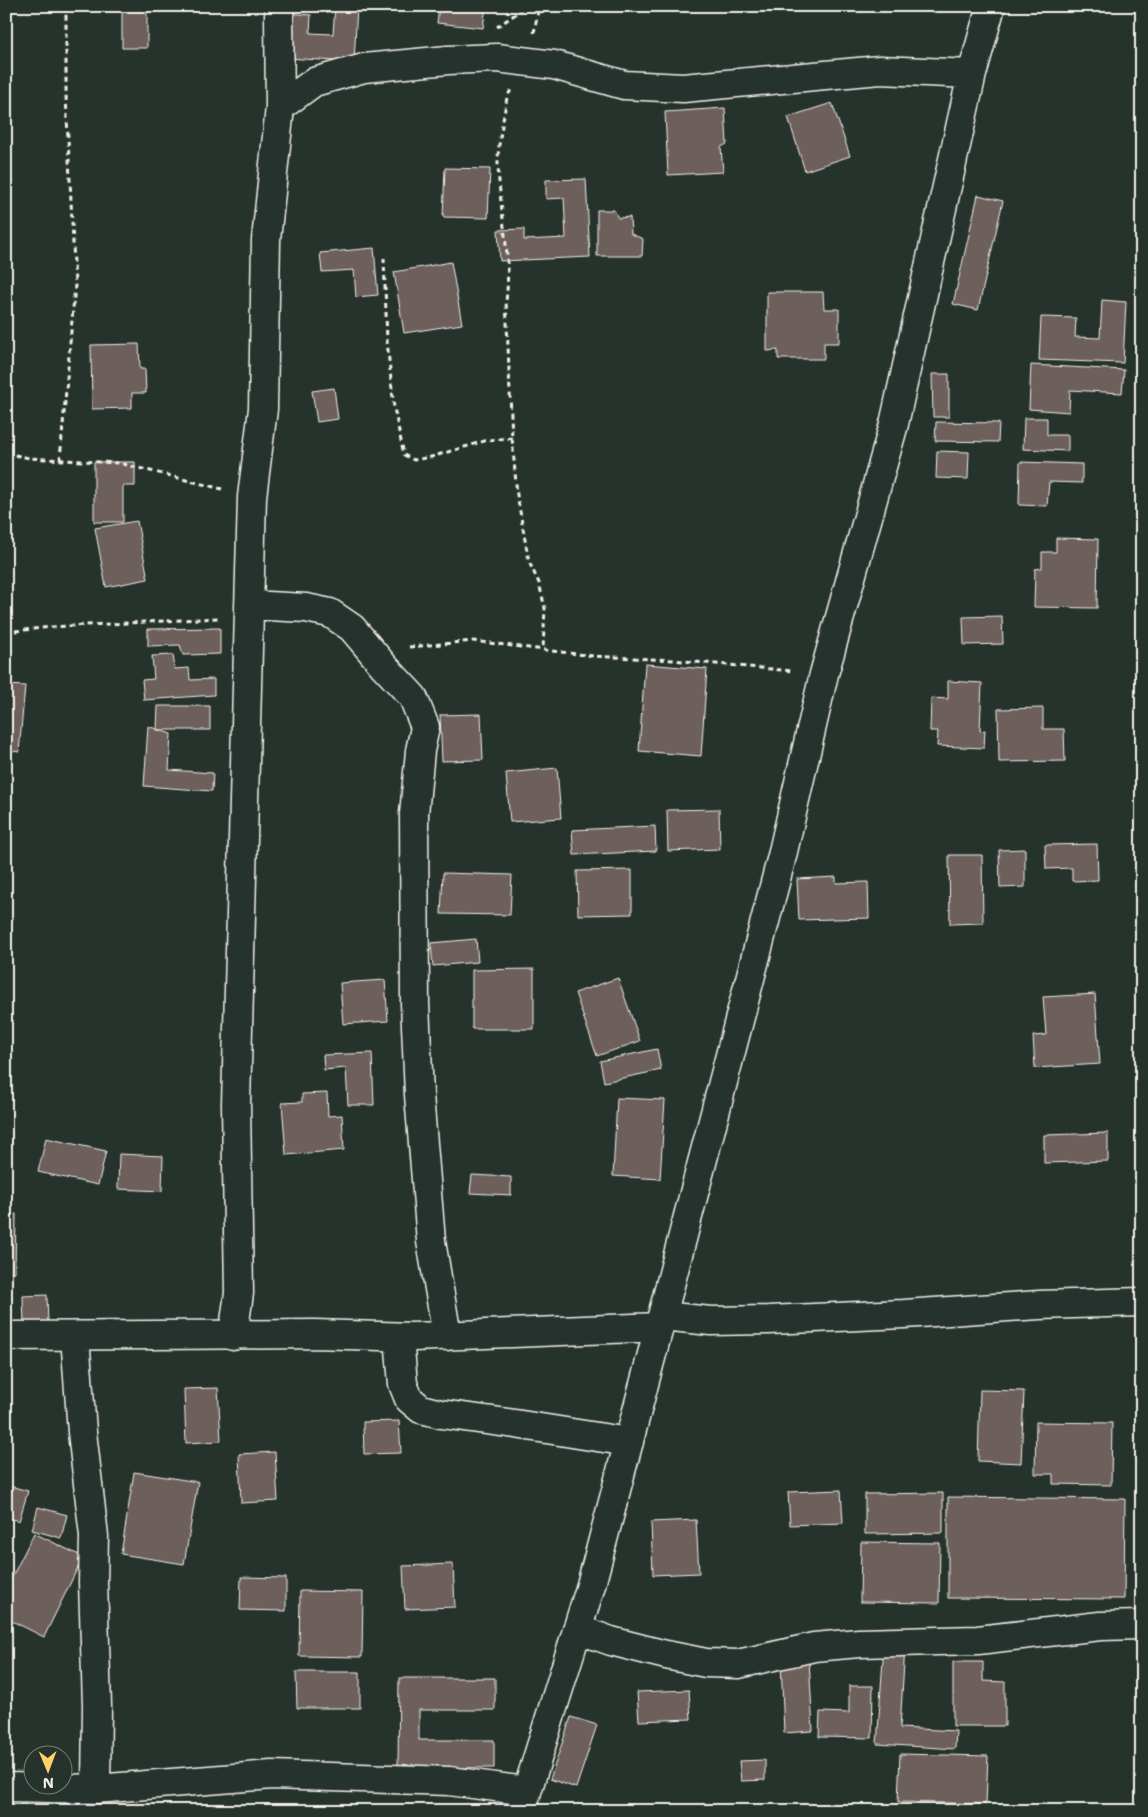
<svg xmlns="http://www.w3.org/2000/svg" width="1148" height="1817" viewBox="0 0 1148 1817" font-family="'Shantell Sans',sans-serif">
	<rect width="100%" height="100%" fill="#26332d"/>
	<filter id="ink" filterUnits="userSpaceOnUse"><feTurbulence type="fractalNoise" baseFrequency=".02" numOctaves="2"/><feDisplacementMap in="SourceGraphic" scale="10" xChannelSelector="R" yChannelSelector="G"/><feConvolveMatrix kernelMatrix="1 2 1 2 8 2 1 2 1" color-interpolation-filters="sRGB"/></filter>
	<g filter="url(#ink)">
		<path fill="#6d605c" stroke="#f4f1e8" d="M122,6H147V48H122Z
			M335,6H357L354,62L286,58L288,13L311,15L310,33L333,34Z
			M439,6H486L483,28L437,23Z
			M832,103L850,156L805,171L788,117Z
			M725,108L727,144L721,147L723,172L668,175L665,112Z
			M445,168L490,169L488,218L443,217Z
			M586,179L590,257L500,261L498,230L524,229V240L566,238L564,198L546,199V180Z
			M978,195L1003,201L978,310L953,304Z
			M597,210H614L618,218L630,217L631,234L643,239L642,256H597Z
			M374,248L378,295L356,297L354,270L322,272L320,253Z
			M451,262L462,324L404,333L394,272Z
			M767,292H823L824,309H839V343H824V359H778V350L767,351Z
			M1102,300L1126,302L1123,363L1039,360L1041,317L1076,318L1075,337L1100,338Z
			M139,344L140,369H145L146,393H132V408L92,409L91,345Z
			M1031,365L1124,370L1122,393L1070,390L1069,412L1029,409Z
			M932,374H949V417H933Z
			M334,388L338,419L317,422L312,391Z
			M1024,418H1047V435H1068V451L1023,449Z
			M936,422L999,423L998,442L935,441Z
			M937,451L969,452L968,479L936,478Z
			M94,462H135V486H123V522H94Z
			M1020,462L1082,464V483L1049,482L1047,506L1019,505Z
			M137,521L148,579L106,587L95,528Z
			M1056,538L1098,539L1097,608L1034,607L1035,569L1042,568V552H1056Z
			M1002,616L1003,644L964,645L963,617Z
			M220,628V654L183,655L180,645L148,646V629Z
			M173,655L175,669L189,668L190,680L214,679V695L144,700L142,680L154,679L152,656Z
			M645,664L707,669L701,756L639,751Z
			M948,681L982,683L980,731L985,730L984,748L937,746L938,731H930L931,698L948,699Z
			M6,685L25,686L19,752L6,750Z
			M158,706H210V730H157Z
			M1043,708V729H1064L1065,761L999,762L998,709Z
			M481,714L483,760L442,761L440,715Z
			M148,726L171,734L169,770L213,773L212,791L144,786Z
			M557,768L561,818L510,822L506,773Z
			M719,809L720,849L668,851L667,810Z
			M655,826L656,851L574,855L572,830Z
			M1097,844L1098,880L1072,881V868L1046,869L1045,845Z
			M1025,849V887L1000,888L999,850Z
			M949,855H982L983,923L950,924Z
			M632,870V914L578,915L577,871Z
			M443,873L512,875L510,915L441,914Z
			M836,877V883L868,882L869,918L799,920L797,879Z
			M476,939L478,962L433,966L431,943Z
			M534,969V1029H472V970Z
			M618,978L640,1041L597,1056L575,993Z
			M385,980L388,1021L343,1024L340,983Z
			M1095,994L1100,1064L1035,1068L1033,1036L1046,1035L1043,997Z
			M657,1049L661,1070L604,1082L600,1061Z
			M372,1053L374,1105H348L346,1068L324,1070L323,1055Z
			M327,1093L328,1116L342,1115L344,1150L286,1155L282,1103L302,1102V1094Z
			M617,1098L665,1100L660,1179L613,1176Z
			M1108,1133V1161L1044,1163V1135Z
			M46,1138L106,1151L98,1185L38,1172Z
			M119,1154L163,1156L162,1191L118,1189Z
			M472,1175L511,1177V1195L470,1193Z
			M6,1214H16L15,1272H6Z
			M47,1295L48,1323L24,1324L23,1296Z
			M218,1388L221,1441L186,1443L184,1389Z
			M980,1390L1024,1391L1021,1463L978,1461Z
			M399,1421L401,1453L364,1454L363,1422Z
			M1036,1422L1112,1423L1111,1485L1053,1484V1474H1035Z
			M275,1452L278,1501L241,1503L239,1454Z
			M134,1472L198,1482L184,1564L121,1554Z
			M6,1485L28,1491L19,1521L6,1517Z
			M841,1490L843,1523L790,1525L788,1492Z
			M943,1493V1533L865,1534V1494Z
			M948,1497L1125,1499L1124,1599L948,1598Z
			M38,1507L67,1515L61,1538L32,1530Z
			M696,1520L699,1573L653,1575L651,1522Z
			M34,1533L83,1557L44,1637L6,1618V1589Z
			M861,1542L940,1543L939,1603L860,1602Z
			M453,1564L455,1607L405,1609L403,1566Z
			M241,1577L286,1578V1611L240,1610Z
			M300,1591L363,1592L362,1657L299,1656Z
			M884,1645L905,1646L900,1728L956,1731L955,1749L877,1744Z
			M809,1660L813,1731L784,1733L781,1662Z
			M953,1662H983V1681L1005,1682V1726H953Z
			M296,1672H360V1708H297Z
			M399,1678H495V1710H419V1740H494V1768L398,1767Z
			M849,1686H873L872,1738L819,1737L820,1712L849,1713Z
			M689,1690L691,1719L639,1721L637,1692Z
			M571,1717L597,1725L576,1788L550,1779Z
			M900,1754L988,1756L986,1804L898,1802Z
			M765,1760V1780L741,1781L739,1761Z"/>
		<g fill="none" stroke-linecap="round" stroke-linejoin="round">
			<g stroke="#f4f1e8" stroke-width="31">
				<path id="minor" d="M280,107L314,82L364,68L448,60L497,58L554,65L624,85L683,88L880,70L972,74
					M249,605L306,608L330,613L352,628L384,666L413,697L425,727L420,751L414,814L415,1003L419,1095L431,1241L447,1336
					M662,1316L711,1321L769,1320L904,1314L1039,1305L1142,1302
					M6,1336L314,1334L413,1337L659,1327
					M75,1336L82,1432L94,1536L93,1582L97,1706L96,1789
					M233,1336L239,1293L236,1104L252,497L263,409L266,240L280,107L279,16L280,6
					M399,1337L403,1384L409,1399L421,1409L441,1414L515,1424L629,1442
					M577,1629L611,1641L666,1655L706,1663L738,1664L814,1647L859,1643L978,1640L1100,1626L1142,1625
					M6,1787L96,1789L272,1775L449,1781L527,1791
					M521,1811L591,1585L662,1316L782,856L824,674L894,424L972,74L991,6"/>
			</g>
			<path stroke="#f4f1e8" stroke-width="3" stroke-dasharray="5 4" stroke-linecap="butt" d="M497,27L517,13L524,6
				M534,33L539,6
				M511,90L507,97C504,118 498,141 498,162C499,210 512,254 506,301L512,438L517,495L529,562L539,583L545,608L543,650
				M384,258L387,341L394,408L404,455L414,460L431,457L488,440L512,438
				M6,453L29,458L119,463L222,489
				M60,460L75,285L66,96V6
				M6,632L52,627L218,618
				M409,647L473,641L593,656L673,660L793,671"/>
			<use href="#minor" stroke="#26332d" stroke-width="28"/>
		</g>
	</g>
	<rect width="1148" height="1817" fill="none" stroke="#26332d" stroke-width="25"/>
	<rect x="12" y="12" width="1123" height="1792" fill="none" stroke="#f4f1e8" stroke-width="2" filter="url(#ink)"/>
	<g transform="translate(48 1770) rotate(179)"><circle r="24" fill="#26332d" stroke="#787f78"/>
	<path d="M0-4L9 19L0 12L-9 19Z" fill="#ffd166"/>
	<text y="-8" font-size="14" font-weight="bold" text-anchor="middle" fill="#f4f1e8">N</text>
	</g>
</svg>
